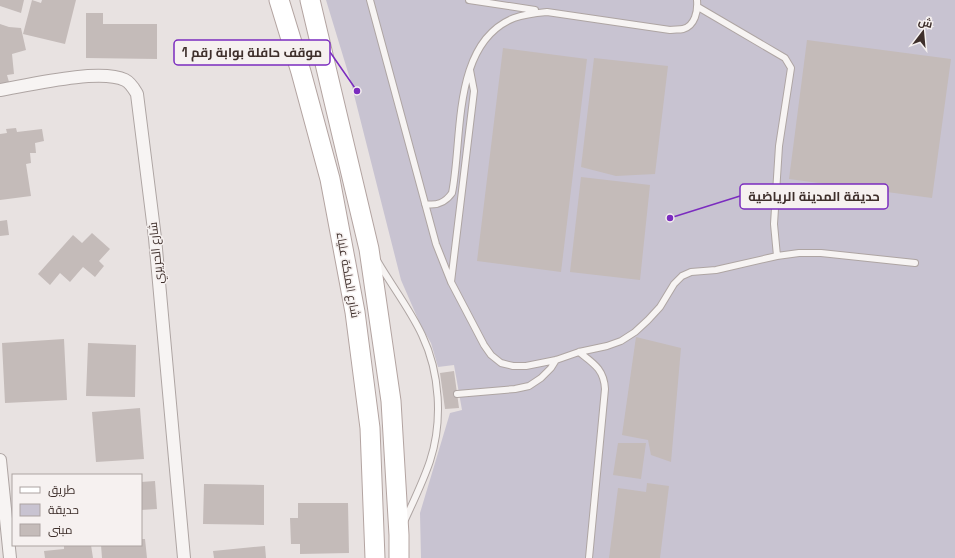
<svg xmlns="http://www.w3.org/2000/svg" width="955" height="558" viewBox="0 0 955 558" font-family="'Space Grotesk',Cairo,sans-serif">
	<rect width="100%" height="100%" fill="#e8e2e1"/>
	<path fill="#c8c3d1" d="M326,0H955V558H421L420,513L450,413L462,410L454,365L438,367L431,343L421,326L401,280L350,79Z"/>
	<path fill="#c4bbb9" d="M0,0H24L21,13L0,6Z
		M32,0L41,3L42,0H76L65,44L23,34Z
		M86,13H103V24H157V59L86,58Z
		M0,24L9,27L21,28L26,50L12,54L14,74L7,75L9,82L0,84Z
		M807,40L951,59L932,198L789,179Z
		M503,48L587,59L561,272L477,261Z
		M594,58L668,66L655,174L616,176L581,167Z
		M16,128L17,132L42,129L44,141L35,143L36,153H30L31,163L26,164L31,196L0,200V134L7,133L6,129Z
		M581,177L650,185L640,280L570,272Z
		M7,220L9,235L0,236V221Z
		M92,233L110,249L99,261L104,266L95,277L83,267L70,282L60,273L50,285L38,274L73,235L82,243Z
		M636,337L681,348L671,462L651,455L648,440L622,435Z
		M64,339L67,400L5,403L2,343Z
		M88,343L136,345L135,397L86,396Z
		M454,371L459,408L445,409L440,373Z
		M140,408L144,459L96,462L92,412Z
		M618,443H646L641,479L613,475Z
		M155,481L157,509L141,510V482Z
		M647,483L669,486L660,558H609L618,488L646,492Z
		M204,484L264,485V525L203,524Z
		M298,503H348L349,553L300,554V544H291L290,518H298Z
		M141,539H145L147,558H102L101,545H141Z
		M64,545H91L93,558H45L44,551L64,549Z
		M265,546L266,558H214L213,551Z"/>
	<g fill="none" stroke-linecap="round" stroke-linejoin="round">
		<g stroke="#aea5a3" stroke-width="8">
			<path id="service" d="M370,0L436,244L451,282L484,345L491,355L501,363L513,366H526L556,360L579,352L607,346L621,341L635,332L648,320L660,307L674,284L682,276L691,272L716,270L777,256L799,253H821L915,263
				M469,0L535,10
				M698,7L785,58L791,68L779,146L774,224L777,256
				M425,204C437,206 445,203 452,193C463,139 451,43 514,18C525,14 536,13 547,12L670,30C674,29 679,30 683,29C695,26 698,11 697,0
				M378,262C392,286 411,311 422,335C440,373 443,421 430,461C423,482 413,502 404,522
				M451,282L474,91L470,70
				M579,352C593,363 604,369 605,389L589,558
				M457,394L515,389L529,386L541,378L551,368L556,360"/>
		</g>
		<g stroke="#aea5a3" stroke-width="14">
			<path id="minor" d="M0,90C29,85 100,68 125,80C131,83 134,89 137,94L155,238L184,558
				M0,460L10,558"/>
		</g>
		<g stroke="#b3a4a1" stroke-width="21">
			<path id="primary" d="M279,0L301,72L330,179L355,312L370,428L375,558
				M310,0L369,249L391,401L399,535V558"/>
		</g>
		<use href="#service" stroke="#f7f4f3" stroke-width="6"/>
		<use href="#minor" stroke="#f7f4f3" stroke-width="12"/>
		<use href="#primary" stroke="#fff" stroke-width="19"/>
	</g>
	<g text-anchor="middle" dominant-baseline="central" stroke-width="3" stroke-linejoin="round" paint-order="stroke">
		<g font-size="12" fill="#3e2f2b" stroke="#f6f1f0">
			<text transform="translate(156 253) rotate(-96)">شارع الحريري</text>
			<text transform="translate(348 275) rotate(80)">شارع الملكة علياء</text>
		</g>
	</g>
	<path fill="none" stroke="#7b2cbf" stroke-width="1.5" d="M357 91L330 52M670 218L740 196"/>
	<g fill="#7b2cbf" stroke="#f6f1f0" stroke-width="1.5">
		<circle cx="357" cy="91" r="4"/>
		<circle cx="670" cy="218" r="4"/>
	</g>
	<g fill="#f6f1f0" stroke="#7b2cbf" stroke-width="1.5">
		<rect x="174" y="40" width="156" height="25" rx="4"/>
		<rect x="740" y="184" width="148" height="25" rx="4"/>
	</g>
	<g font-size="13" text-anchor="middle" font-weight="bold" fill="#3e2f2b">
		<text x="252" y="57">موقف حافلة بوابة رقم 1</text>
		<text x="814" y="201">حديقة المدينة الرياضية</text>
	</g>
	<rect x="12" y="474" width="130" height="72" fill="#f6f1f0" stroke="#aca3a1"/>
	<rect x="20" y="487" width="20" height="6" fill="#ffffff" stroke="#aca3a1"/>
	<text x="48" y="494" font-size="12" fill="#3e2f2b">طريق</text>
	<rect x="20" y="504" width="20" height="12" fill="#c8c3d1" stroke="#aca3a1"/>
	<text x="48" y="514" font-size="12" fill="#3e2f2b">حديقة</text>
	<rect x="20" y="524" width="20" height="12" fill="#c4bbb9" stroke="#aca3a1"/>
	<text x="48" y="534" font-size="12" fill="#3e2f2b">مبنى</text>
	<g transform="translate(923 32) rotate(16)" stroke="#f6f1f0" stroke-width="3" paint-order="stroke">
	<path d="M0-3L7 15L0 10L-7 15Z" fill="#3e2f2b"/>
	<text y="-6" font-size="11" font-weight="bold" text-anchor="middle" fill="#3e2f2b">ش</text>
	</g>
</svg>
